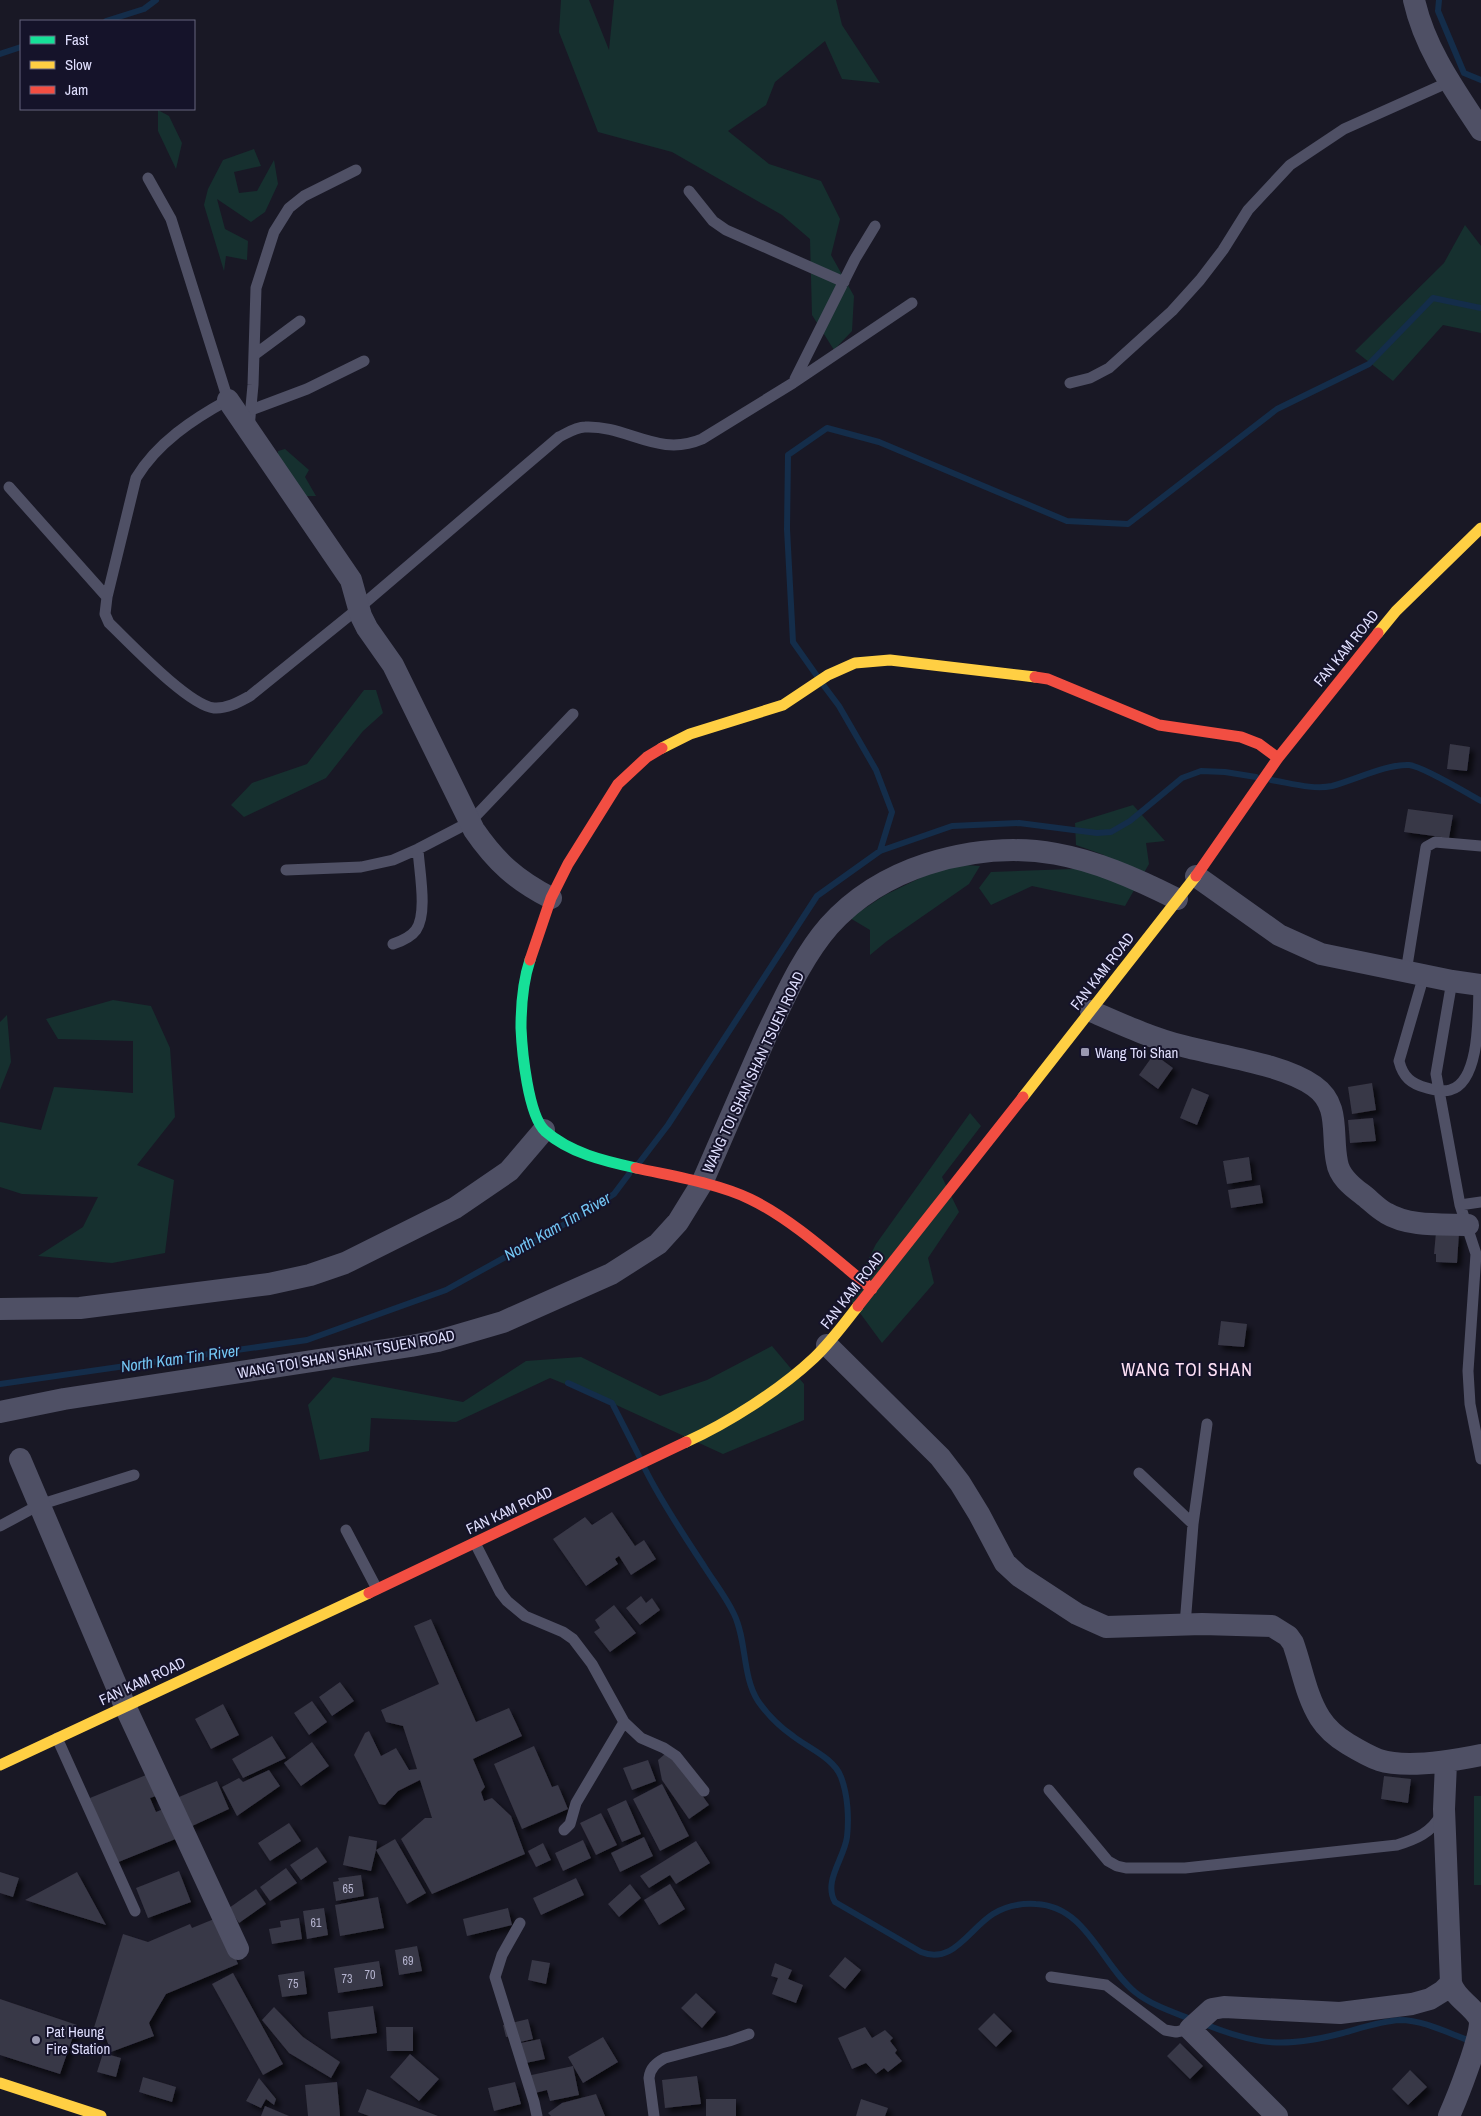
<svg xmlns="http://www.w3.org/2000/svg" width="1481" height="2116" viewBox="0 0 1481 2116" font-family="'Archivo Narrow',sans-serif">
	<defs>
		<filter id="shadow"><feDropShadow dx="4.5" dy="4.5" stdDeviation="2.5" flood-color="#0009"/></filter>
	</defs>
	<rect width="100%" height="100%" fill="#191825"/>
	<path fill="#16302f" d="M561,0H589L609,50L614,0H836L842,25L880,83L842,79L825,41L775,82L766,105L728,131L769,164L821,181L840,219L831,255L854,296L852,331L834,350L812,315L810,239L782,215L672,152L598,132L559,32Z
		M158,110L169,116L182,143L176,169L158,131Z
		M254,149L261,166L234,172L239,193L257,191L274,160L278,184L265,212L251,222L217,199L225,229L248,241L247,260L226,256L224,271L204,205L208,189L223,160Z
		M1465,225L1481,246V333L1443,325L1393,381L1355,351L1444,263Z
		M285,449L309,470L305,477L316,496H303L278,473V451Z
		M364,690H376L383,713L363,731L326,778L244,817L231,805L252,783L307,764Z
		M1133,805L1165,841L1146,843L1149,864L1125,906L1032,886L991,905L979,888L991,872L1072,869L1104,855L1076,845L1075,823Z
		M949,864L980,866L969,884L887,941L870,955V930L850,918L885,895Z
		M113,1000L151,1006L170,1048L175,1117L137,1165L174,1180L165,1253L112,1263L38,1256L83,1227L98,1197L22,1194L0,1187V1122L41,1130L54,1087L133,1093V1041L58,1039L46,1019Z
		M7,1015L11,1062L0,1090V1022Z
		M970,1113L981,1126L942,1177L959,1212L928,1258L934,1283L882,1343L849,1298L876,1244Z
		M772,1346L804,1384V1420L723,1454L612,1403L550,1378L456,1422L371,1418L369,1451L320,1460L308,1405L333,1377L463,1402L526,1361L581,1357L660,1396L707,1380Z
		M1474,1796H1481V1885H1474Z"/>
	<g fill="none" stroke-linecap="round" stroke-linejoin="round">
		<path stroke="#142d4a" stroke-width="6" d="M1439,0L1438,11L1464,73L1481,80
			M106,21L144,9L156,0
			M0,54L21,47
			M817,676L793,642L787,529L788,455L827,428L879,442L1067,521L1128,524L1277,409L1369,364L1433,298L1481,308
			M824,686L839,706L876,770L892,812L880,851
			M1271,780C1290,783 1313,790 1332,786C1355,780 1386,764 1409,765C1422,766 1467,793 1481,801
			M639,1163L668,1125L817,896L880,851L952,826L1019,823L1097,833L1111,832L1130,821L1182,778L1201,771L1225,772L1256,777
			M568,1383L612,1403L640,1458
			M0,1384L307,1340L446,1290L581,1215L614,1194L629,1174
			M645,1469C662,1503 683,1534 704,1566C714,1582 726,1597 734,1614C747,1641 742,1676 758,1701C767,1714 780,1727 793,1736C808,1748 834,1758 841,1777C848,1795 849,1819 847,1837C844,1859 823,1881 835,1902L921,1952C953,1965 969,1929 993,1914C1006,1906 1020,1903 1036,1904C1086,1906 1101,1964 1135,1992C1151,2005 1173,2012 1193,2020
			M1202,2023C1258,2046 1285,2048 1343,2033C1361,2028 1381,2021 1400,2020C1424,2020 1450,2034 1473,2042"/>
	</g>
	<path fill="#383746" filter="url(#shadow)" d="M1450,744L1470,747L1467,771L1447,769Z
		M1408,809L1453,815L1449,838L1404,832Z
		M1154,1054L1173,1068L1158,1089L1139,1075Z
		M1372,1083L1376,1110L1352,1114L1348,1087Z
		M1192,1088L1209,1095L1197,1125L1180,1118Z
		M1373,1118L1376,1141L1350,1143L1348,1120Z
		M1249,1157L1252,1180L1227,1184L1223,1161Z
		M1260,1185L1263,1203L1231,1208L1228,1190Z
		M1436,1232L1459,1233L1457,1263L1436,1262V1254H1434Z
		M1221,1321L1247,1324L1244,1347L1218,1345Z
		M612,1512L635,1546L644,1540L656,1559L631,1575L619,1556L615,1559L618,1564L586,1586L553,1539L585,1517L592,1525Z
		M641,1596L646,1603L652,1598L660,1610L640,1625L626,1608Z
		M614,1605L636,1633L610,1652L594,1632L600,1628L595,1620Z
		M431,1619L476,1722L509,1708L522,1736L473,1759L485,1787L481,1792L484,1801L492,1798L511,1816L525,1854L432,1894L401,1839L425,1818H432L420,1780L398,1791L385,1805L379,1804L354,1755L365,1733L369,1731L381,1756L396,1748L409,1770L417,1769L403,1726L386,1722L381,1710L439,1684L414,1626Z
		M340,1682L354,1701L332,1716L319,1697Z
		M312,1701L327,1722L309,1735L294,1713Z
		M223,1704L239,1735L211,1749L195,1719Z
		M272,1736L286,1758L243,1778L232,1759Z
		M312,1742L329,1766L301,1786L284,1763Z
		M534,1746L552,1787L558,1785L568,1809L522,1829L494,1764Z
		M665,1754L681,1765L709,1805L689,1819L662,1780L658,1760Z
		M648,1760L656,1781L632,1790L623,1768Z
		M269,1770L280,1786L237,1816L222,1787L239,1778L243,1782Z
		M151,1773L159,1795L150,1798L156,1812L166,1808L178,1838L116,1863L90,1798Z
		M1384,1776L1411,1779L1408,1803L1381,1799Z
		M217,1781L229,1809L190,1827L179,1797Z
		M662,1784L689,1836L660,1851L633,1799Z
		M626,1800L641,1834L622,1842L607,1809Z
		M601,1813L617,1845L596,1855L580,1823Z
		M289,1823L301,1841L270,1861L258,1843Z
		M349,1836L377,1841L376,1850L395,1839L426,1893L407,1904L376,1850L371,1871L343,1865Z
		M644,1837L653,1856L620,1872L611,1853Z
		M583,1840L591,1858L563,1871L555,1853Z
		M696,1841L710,1863L676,1884L670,1875L649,1888L640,1876Z
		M543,1843L551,1860L536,1867L528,1851Z
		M317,1847L327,1862L301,1880L290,1865Z
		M286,1868L297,1883L270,1901L260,1887Z
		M179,1871L191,1902L148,1918L136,1888Z
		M0,1872L19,1878L13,1897L0,1893Z
		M77,1872L106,1925L25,1900Z
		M361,1875L364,1896L336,1901L333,1882L339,1881L338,1878Z
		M576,1878L584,1895L541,1915L533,1898Z
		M630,1884L641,1898L619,1917L608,1904Z
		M670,1884L685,1909L659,1925L644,1900Z
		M256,1889L266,1904L239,1923L229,1908Z
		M378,1897L384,1928L340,1936L335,1905Z
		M324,1908L328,1935L307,1939L303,1911Z
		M508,1908L512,1925L467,1936L463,1919Z
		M219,1917L238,1964L166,1994L149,2023L154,2036L111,2052L106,2038L92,2034L123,1934L148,1942L190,1924L192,1928Z
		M299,1918L302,1939L272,1944L269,1929L281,1927L280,1921Z
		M417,1946L422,1971L399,1975L395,1950Z
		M845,1957L861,1970L845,1989L829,1976Z
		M532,1960L550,1963L546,1984L528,1980Z
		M379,1961L383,1986L338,1993L334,1968Z
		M775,1963L792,1970L788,1979L803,1985L796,2003L772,1994L778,1978L771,1976Z
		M304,1971L307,1994L282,1997L278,1975Z
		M233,1973L283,2064L263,2075L212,1984Z
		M696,1993L716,2012L702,2028L681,2008Z
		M0,1999L77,2025L60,2074L0,2055Z
		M373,2006L377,2033L331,2039L328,2012Z
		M274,2007L303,2037L340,2062L331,2078L289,2053L262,2020Z
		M994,2013L1012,2031L996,2047L978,2029Z
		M528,2019L533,2039L520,2042L518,2035L506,2037L503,2025Z
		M386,2027H413V2051H387Z
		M865,2027L872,2038L885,2030L893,2038L890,2041L897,2050L895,2053L902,2061L888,2072L884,2068L876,2074L866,2063L852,2069L838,2038Z
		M603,2037L618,2062L583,2083L568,2057Z
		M540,2039L545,2059L521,2064L516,2044Z
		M1180,2043L1203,2066L1190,2079L1167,2056Z
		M103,2053L121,2058L116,2077L97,2072Z
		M410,2054L439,2079L419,2101L390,2077Z
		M573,2066L579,2095L550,2101L547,2090L531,2094L527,2076Z
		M1410,2070L1427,2087L1408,2105L1392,2089Z
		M697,2076L701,2104L665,2108L662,2080Z
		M143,2077L176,2087L172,2102L139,2092Z
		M259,2078L276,2099L274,2105L266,2099L261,2108L246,2101Z
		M337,2082L340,2116H308L305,2085Z
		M515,2082L521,2104L494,2111L488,2088Z
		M367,2089L438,2116H369L358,2112Z
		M596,2094L605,2116H551L548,2113L562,2103Z
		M706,2099H736V2116H706Z
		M861,2099L888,2108L885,2116H856Z
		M265,2106L289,2116H261Z"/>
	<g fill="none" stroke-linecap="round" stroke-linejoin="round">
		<path stroke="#4f5065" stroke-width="11" d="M148,178L171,219L228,400C193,419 157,443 136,478L107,597L105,614L109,623C130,643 188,705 214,708C227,709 239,702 250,696L360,607L559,437C567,433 576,427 585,427C627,425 658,458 702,439L793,383L912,303
			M689,191L713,221L726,230L844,282
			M254,355L300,321
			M795,379L855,259L875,226
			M1070,383L1090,378L1109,368L1172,311L1200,280L1223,250L1248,210L1290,165L1344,129L1449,82
			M251,410L307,389L364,361
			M249,428L253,385L256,288L274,232L289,208L304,196L356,170
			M9,487L107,597
			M286,870L361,867L393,860L418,849L470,822L573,714
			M393,944C402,941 411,937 416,930C428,913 419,870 418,849
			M1406,972L1426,847L1435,842L1481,846
			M1424,975L1399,1061C1403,1077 1411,1084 1427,1088C1434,1090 1443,1092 1450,1090C1481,1082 1478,1011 1479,985
			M1452,981L1436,1074L1460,1205L1476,1254L1468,1371L1470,1404L1481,1459
			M1460,1205L1481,1202
			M1139,1473L1193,1524
			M0,1526L39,1505L134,1475
			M346,1530L377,1589
			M475,1543L500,1592L507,1601L525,1616L563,1632L573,1639L592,1664L624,1722L641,1738L664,1748L676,1756L704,1791
			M1185,1625L1193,1524L1207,1424
			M57,1738L135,1911
			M1049,1790L1108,1861L1117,1866L1126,1868H1185L1397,1845C1416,1839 1431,1833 1441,1815
			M564,1830L570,1824L576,1803L624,1722
			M520,1923L502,1955L495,1977L534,2102L537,2116
			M1051,1977L1106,1985L1165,2030L1176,2032L1190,2029
			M654,2116L649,2078C650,2068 656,2063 665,2058L729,2041L749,2034"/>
		<path stroke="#4f5065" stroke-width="22" d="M1414,0C1425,49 1454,89 1481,130
			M228,400L351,580L361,616L367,628L393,665L474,830C496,862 516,880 551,898
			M1196,876L1279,935L1321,954L1452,981L1481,985
			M1091,1011C1121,1024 1151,1038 1183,1046C1220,1056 1283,1064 1314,1086C1341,1105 1331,1134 1337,1162C1339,1176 1351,1186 1362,1194C1370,1200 1377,1208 1386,1213C1409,1227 1442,1224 1468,1225
			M0,1309L80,1308L269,1284L310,1275L345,1263L455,1208L509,1171L544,1130
			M827,1345L940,1457L960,1483L979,1514L1005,1563L1019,1576L1077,1614L1106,1627L1202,1624L1272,1626L1288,1636L1293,1643C1302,1668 1306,1696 1320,1718C1327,1729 1338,1738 1348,1744C1358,1750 1368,1756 1379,1760C1407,1769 1452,1761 1481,1755
			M0,1412L64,1399L411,1346L438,1341L503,1322L611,1274L658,1244L678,1222L702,1183C724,1133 745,1083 767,1034C785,997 802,957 829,926C855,897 890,876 927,864C1024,834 1089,855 1177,899
			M20,1459L125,1706L238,1949
			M1446,1763L1444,1809L1451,1983C1455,1999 1473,2005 1480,2020C1481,2038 1457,2098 1449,2116
			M1277,2116L1190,2029L1212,2009L1224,2007L1340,2013L1412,2004L1430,1999L1443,1991L1451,1983"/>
		<path stroke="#16e098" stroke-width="11" d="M530,960C523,981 521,1006 521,1028C522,1051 528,1115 545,1131C570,1153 604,1161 636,1168"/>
		<path stroke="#ffcf43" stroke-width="11" d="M1378,633L1396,611L1481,528
			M662,748L690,734L783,705L828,675L855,663L890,660L1035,677
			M1023,1097L1196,876
			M686,1442C728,1423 780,1390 814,1358C830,1343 844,1324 858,1306
			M0,1765L369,1593
			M0,2083L101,2116"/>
		<path stroke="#f24e42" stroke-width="11" d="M1035,677L1048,679L1159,725L1241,737L1259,744L1278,758
			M1196,876L1278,758L1378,633
			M530,960L551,898L568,864L618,784L647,757L662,748
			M636,1168C671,1176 717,1183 750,1199C792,1219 835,1259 872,1289
			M858,1306L1023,1097
			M369,1593L686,1442"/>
	</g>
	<g fill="#9a99b1" stroke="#15132a" stroke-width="2">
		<rect x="1080" y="1047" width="10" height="10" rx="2.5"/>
		<circle cx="36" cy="2040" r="5"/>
	</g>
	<g text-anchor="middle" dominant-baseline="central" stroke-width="4" stroke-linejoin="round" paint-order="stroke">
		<g font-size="12" fill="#b5b4cf">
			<text x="348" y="1889">65</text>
			<text x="316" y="1923">61</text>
			<text x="408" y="1961">69</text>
			<text x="370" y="1975">70</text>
			<text x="347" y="1979">73</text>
			<text x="293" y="1984">75</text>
		</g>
		<g font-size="15" fill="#dfdefd" stroke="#15132a">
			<text transform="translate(1346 648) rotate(-51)">FAN KAM ROAD</text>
			<text transform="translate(1102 971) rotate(-52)">FAN KAM ROAD</text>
			<text transform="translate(753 1072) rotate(-65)">WANG TOI SHAN SHAN TSUEN ROAD</text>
			<text transform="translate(852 1290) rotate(-52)">FAN KAM ROAD</text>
			<text transform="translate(346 1354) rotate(-10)">WANG TOI SHAN SHAN TSUEN ROAD</text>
			<text transform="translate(509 1510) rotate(-25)">FAN KAM ROAD</text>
			<text transform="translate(142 1681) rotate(-25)">FAN KAM ROAD</text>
		</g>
		<g font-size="15" fill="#dfdefd" stroke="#15132a" text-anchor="start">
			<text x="1095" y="1052">Wang Toi Shan</text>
			<text x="46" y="2031">Pat Heung<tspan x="46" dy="17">Fire Station</tspan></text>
		</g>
		<g font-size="16" font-style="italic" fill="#74c7f5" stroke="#15132a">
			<text transform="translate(557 1226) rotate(-30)">North Kam Tin River</text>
			<text transform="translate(180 1358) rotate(-8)">North Kam Tin River</text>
		</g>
		<g font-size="18" letter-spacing="1" fill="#fde0f5" stroke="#15132a">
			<text x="1187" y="1369">WANG TOI SHAN</text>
		</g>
	</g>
	<rect x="20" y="20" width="175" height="90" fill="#15132a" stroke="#66647e"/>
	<rect x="30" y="36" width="25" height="8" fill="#16e098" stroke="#66647e"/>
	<text x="65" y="45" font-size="15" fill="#dfdefd">Fast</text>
	<rect x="30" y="61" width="25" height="8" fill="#ffcf43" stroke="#66647e"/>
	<text x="65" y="70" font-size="15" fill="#dfdefd">Slow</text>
	<rect x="30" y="86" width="25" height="8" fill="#f24e42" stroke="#66647e"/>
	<text x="65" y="95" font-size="15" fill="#dfdefd">Jam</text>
</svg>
